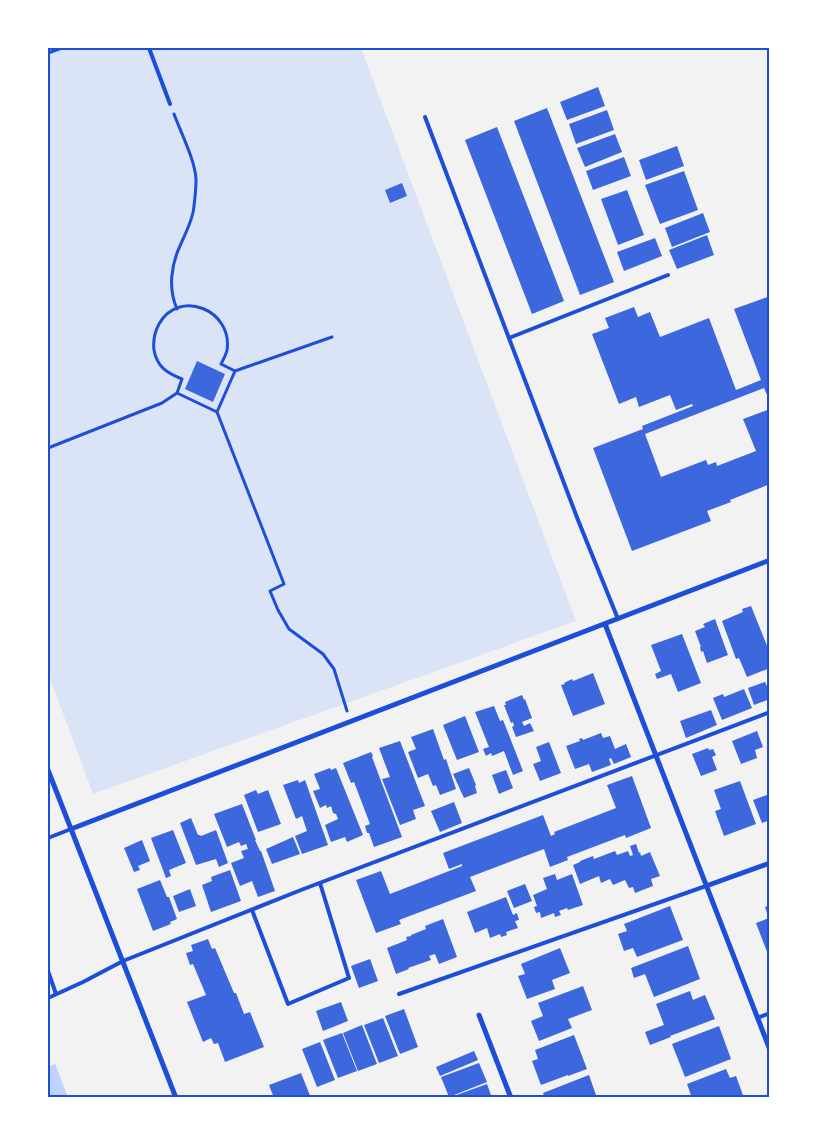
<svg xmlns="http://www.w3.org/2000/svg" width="817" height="1145" viewBox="0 0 817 1145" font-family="Arial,sans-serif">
	<rect width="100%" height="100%" fill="#f2f2f2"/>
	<path fill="#dbe4f7" d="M48,48H361L576,621L93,794L48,673Z"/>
	<path fill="#bfd3fe" d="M55,1064L68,1097H48V1067Z"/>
	<path fill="#3d67dc" d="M598,87L605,106L567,120L560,102Z
		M547,108L614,282L580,295L514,121Z
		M607,110L614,130L576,144L569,124Z
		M497,127L564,301L532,314L465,140Z
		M615,134L622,152L585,167L577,148Z
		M677,146L684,166L646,180L639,160Z
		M624,157L631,176L593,190L586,171Z
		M684,171L698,210L660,224L645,185Z
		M402,183L407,196L390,203L385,190Z
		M627,190L644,235L618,245L601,199Z
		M703,213L710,232L672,247L665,228Z
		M707,235L714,255L677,269L669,250Z
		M655,238L662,256L624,271L617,252Z
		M770,296V402L764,388L645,434L661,477L706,460L708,465L716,462L717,466L756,451L743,419L770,409V484L730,500L731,502L707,511L711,521L632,551L593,448L643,429L642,426L693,406L692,404L676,410L670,395L639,407L636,397L619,404L592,334L609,328L605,318L634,307L638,317L650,312L660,337L709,318L736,390L761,380L734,309Z
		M197,361L225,374L213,402L185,389Z
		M751,606L770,653V668L747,677L739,658L736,659L722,621L743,612L742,609Z
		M715,619L728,655L707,663L703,651L701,652L700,647H701L695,631L705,627L703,624Z
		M682,634L701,683L678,692L671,674L657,679L655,674L661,671L651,645Z
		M593,673L605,704L573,716L561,685L565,684L564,683L572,679L573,681Z
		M765,682L770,693V699L754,705L748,688Z
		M744,689L752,708L722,720L713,698L723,694L724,697Z
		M522,695L524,700L525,699L532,718L522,722L524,726L530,723L534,731L516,737L512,727L514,726L513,722L511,723L504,705H506L505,702Z
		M494,706L500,721L503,720L523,771L513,775L504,751L492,756L491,753L486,756L483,749L489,747L475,712Z
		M711,710L717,725L686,738L680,721Z
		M465,716L479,752L457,760L443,725Z
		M433,729L444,760L446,759L456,789L440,795L436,785L433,786L428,774L418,778L408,752L416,749L411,737Z
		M757,731L763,747L755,750L757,758L741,764L732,741Z
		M601,733L603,738L610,736L615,749L626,744L631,757L614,764L611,758L609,759L611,765L592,772L589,764L575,769L566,746L580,741L579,739L582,738L583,740Z
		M400,741L425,806L413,810L416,819L400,825L382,779L390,777L379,748Z
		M549,742L561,773L540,781L533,764L541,761L536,747Z
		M708,748L709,750L713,749L716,755L712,757L717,770L701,776L692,754Z
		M371,752L373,756L372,757L402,837L374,847L369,833H367L365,826L370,824L354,782L351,783L343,763Z
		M330,768L331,770L336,768L363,835L347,842L345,837L331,842L325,825L338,819L336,814L333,813L331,806L327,808L326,805L320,808L313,791L320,789L314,774Z
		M469,768L476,785L475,786L477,793L464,798L453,774Z
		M506,770L513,788L499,794L492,775Z
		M632,776L651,828L626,838L625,835L567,857L568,860L550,867L544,849L470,877L476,891L399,920L401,924L376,933L356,880L381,871L390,894L462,866V864L449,869L443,853L543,815L551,836L555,834L554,832L616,808L607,785Z
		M298,780L299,783L305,780L328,845L302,854L295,836L307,831L302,816L296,819L283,785Z
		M740,781L756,824L724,836L715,811L721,809L714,790Z
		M256,790L258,794L268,790L281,824L258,832L244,795Z
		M770,794V820L762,823L753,800Z
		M454,802L462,823L440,832L431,811Z
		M242,804L256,840H255L260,851H261L275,891L258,897L252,881L240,886L231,863L244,858L241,851L248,849L246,844L241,846L239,842L227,847L214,814Z
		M191,818L198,835H200L201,836L216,830L228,863L219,867L216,859L196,865L180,823Z
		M173,830L186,863L169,870L171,876L166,878L151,838Z
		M293,837L300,854L272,864L266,849Z
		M142,840L150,861L138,866L140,870L134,872L124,848Z
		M636,844L639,853L640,852L641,856L650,852L660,876L651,879L653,886L635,893L633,887L629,888L625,880L613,885L610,879L601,883L599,876L580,884L573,865L580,862V861L593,856L594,859L615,851L617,855L628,851L630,856L633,855L630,846Z
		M230,870L241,901L211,912L202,885L212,881L211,877Z
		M555,874L557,880L572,874L583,905L568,910L567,908L559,911L561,915L555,917L554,913L541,918L540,912L536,913L534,907L537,906L533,895L547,889L543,878Z
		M160,880L167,897H169L177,919L170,922L171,924L153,931L137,889Z
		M525,884L532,901L514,908L507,891Z
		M190,889L196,906L179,912L173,896Z
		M506,897L513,915L517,913L519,920L515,921L518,928L506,932L507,935L501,937L500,934L490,938L487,928L475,933L467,912Z
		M770,905V957H769L756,923L769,918L765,907Z
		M670,906L683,940L637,957L633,948L624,951L618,934L627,931L624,924Z
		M443,919L457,957L439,964L435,954L429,956L431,960L408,968L409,969L396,974L387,948L407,940L406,937L411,936V935L426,929L425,926Z
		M208,939L212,949L215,948L234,993H236L244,1014L250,1012L264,1047L225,1062L218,1043L214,1044L211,1038L203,1042L187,1002L206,995L193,964L190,965L186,953L193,951L191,945Z
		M688,946L700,979L654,997L645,974L634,978L631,968Z
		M560,948L570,973L552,980L555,989L527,999L518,976L525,974L521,964Z
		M370,959L378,981L359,988L351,966Z
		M583,986L592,1010L568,1019L572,1028L539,1041L531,1021L543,1016L538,1003Z
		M690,991L693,1000L705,995L715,1019L670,1036L671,1037L650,1045L645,1032L664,1025L656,1004Z
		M341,1002L348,1021L323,1031L316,1011Z
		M404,1009L418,1047L400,1054L385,1016Z
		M383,1018L398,1056L379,1063L364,1025Z
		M362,1025L377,1064L358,1071L343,1033Z
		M719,1026L731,1059L685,1077L672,1044Z
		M342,1033L357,1071L338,1078L323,1040Z
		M574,1035L587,1069L568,1076V1075L541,1085L532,1061L538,1059L535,1050Z
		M320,1042L335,1080L317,1087L302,1049Z
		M474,1051L478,1060L440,1076L436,1067Z
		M479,1063L487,1082L449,1097L441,1077Z
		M726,1069L730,1078L736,1076L744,1098H692L687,1084Z
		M301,1073L311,1098H274L269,1085Z
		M589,1075L597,1098H545L543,1093Z
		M487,1084L492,1098H451V1097Z"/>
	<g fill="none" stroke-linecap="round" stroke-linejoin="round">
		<path stroke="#1d4ed8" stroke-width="3" d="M48,53L62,48
			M174,114C181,133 195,160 196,179C196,188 195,198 194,206C193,221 185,233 180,246C171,265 168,289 177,309
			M177,393L182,379C167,373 157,367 154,350C153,341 154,333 159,324C179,288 233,310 227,350C226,355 223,360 221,364L235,371
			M217,412L284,584L270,591L278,610L289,629L323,654L334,669L347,711
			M48,448L162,403L177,393L217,412L235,371L332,337"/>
		<path stroke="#1d4ed8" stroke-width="4" d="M149,48L170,104
			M425,117L578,520L618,619
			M509,338L668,275
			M48,838L71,829
			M252,910L288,1004L349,978L320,883
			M48,971L56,994
			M399,994L706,886
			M48,998L83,982L123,961L301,890L770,712
			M757,1018L770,1013"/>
		<path stroke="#1d4ed8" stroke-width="5" d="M605,624L770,1050
			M48,770L176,1098
			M71,829L770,560
			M706,886L770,863
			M479,1015L511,1098"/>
	</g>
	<rect width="817" height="1145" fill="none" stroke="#ffffff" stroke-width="98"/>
	<rect x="49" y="49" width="719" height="1047" fill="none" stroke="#1d4ed8" stroke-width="2"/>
</svg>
